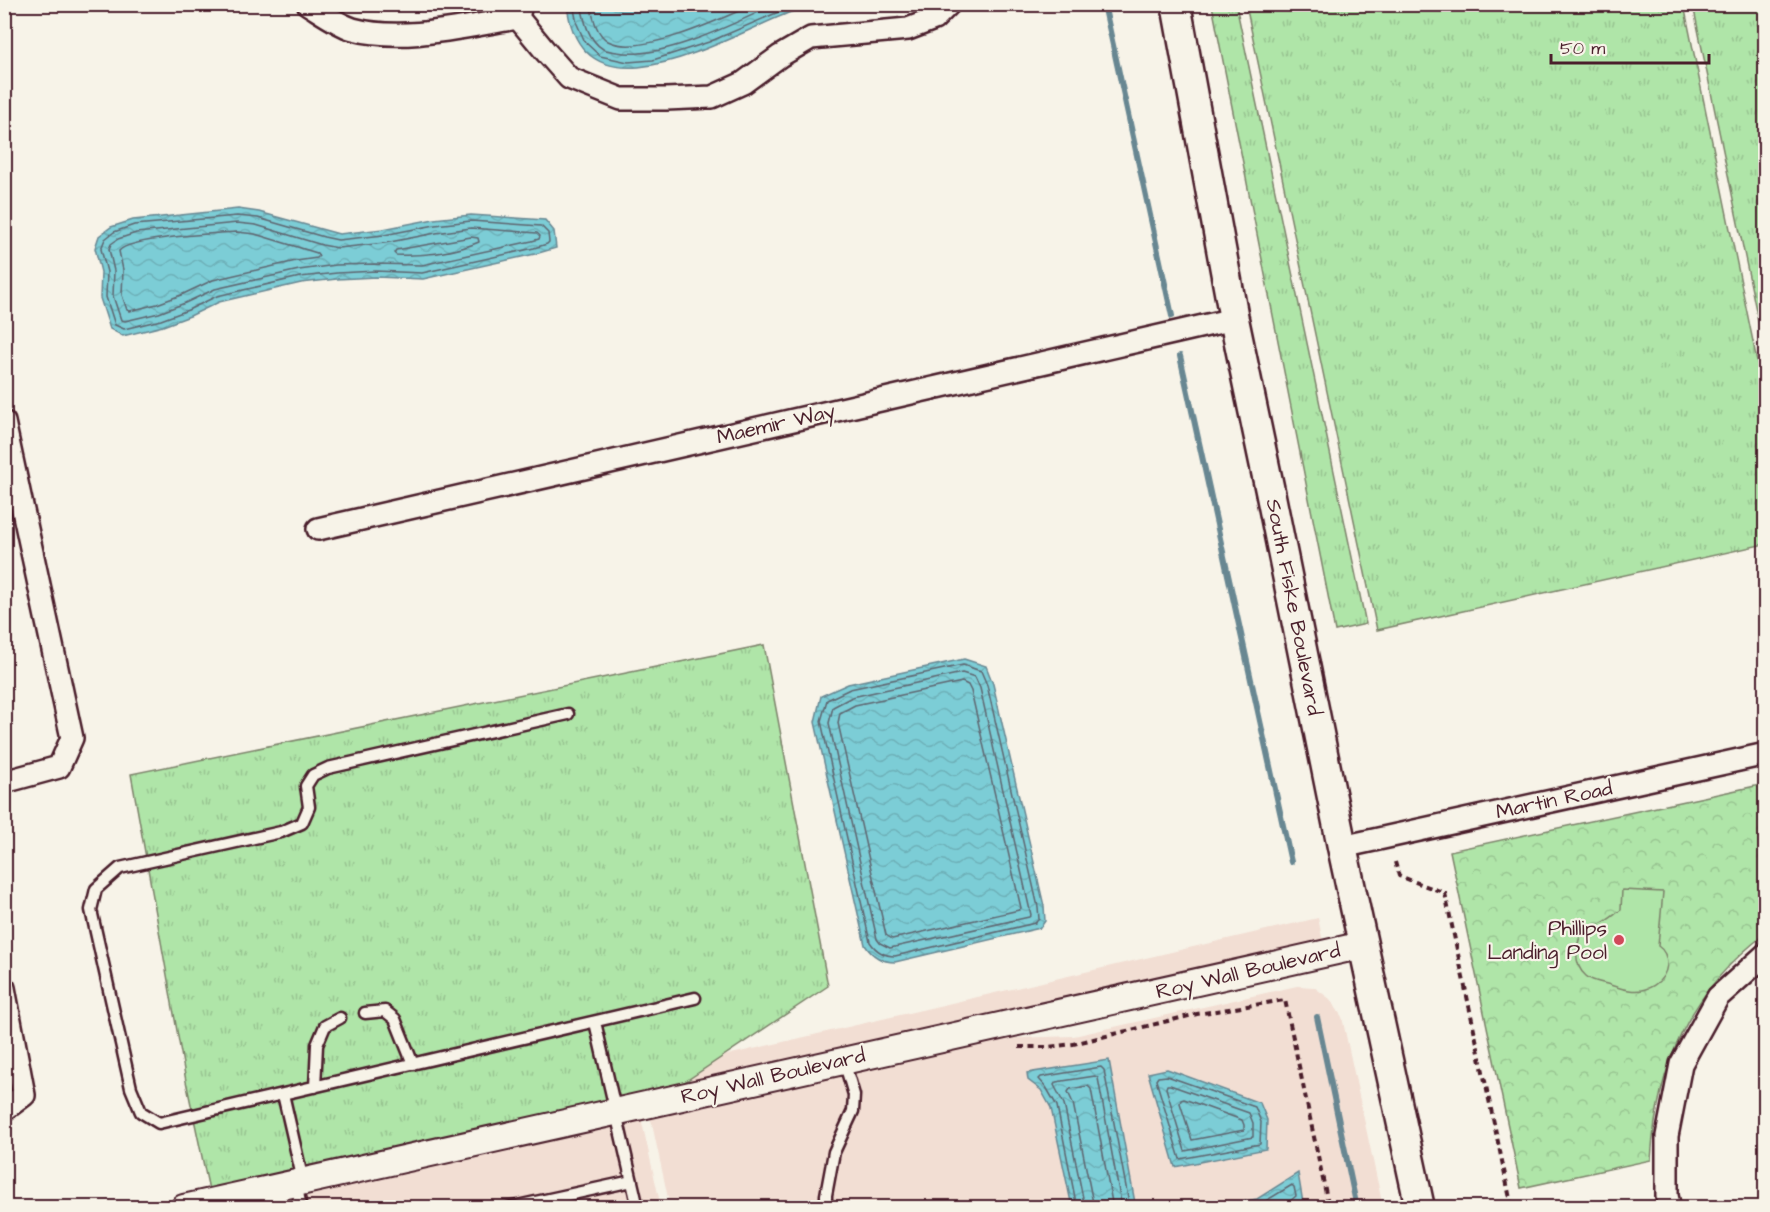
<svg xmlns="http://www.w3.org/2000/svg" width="1770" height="1212" viewBox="0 0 1770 1212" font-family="'Architects Daughter',sans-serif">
	<defs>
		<pattern id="grass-tufts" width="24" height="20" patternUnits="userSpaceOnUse" patternTransform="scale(1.5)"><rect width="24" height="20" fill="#afe5a8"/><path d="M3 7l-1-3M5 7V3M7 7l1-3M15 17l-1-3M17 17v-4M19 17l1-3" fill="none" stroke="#98c491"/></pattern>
		<pattern id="park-crowns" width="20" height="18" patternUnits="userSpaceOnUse" patternTransform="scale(1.5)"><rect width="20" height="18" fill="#afe5a8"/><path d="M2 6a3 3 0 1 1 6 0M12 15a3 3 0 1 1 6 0" fill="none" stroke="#98c491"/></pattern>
		<pattern id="water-waves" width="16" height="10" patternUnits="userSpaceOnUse" patternTransform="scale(1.5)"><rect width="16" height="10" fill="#7ccdd6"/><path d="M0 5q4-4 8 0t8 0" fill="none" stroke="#6db0b8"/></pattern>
	</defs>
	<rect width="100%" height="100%" fill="#f7f3e8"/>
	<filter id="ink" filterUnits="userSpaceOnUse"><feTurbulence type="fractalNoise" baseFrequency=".0167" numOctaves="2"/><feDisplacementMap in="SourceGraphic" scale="12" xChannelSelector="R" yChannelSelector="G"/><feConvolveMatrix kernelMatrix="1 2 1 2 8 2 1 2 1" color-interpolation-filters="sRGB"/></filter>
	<g filter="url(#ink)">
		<path fill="#f2ded3" d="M1318,918L1323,942L680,1085L723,1056Z
			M1297,986L1314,987L1330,999L1342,1017L1383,1207H670L650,1115L962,1047L1016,1038L1074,1036Z
			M641,1118L661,1207L241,1208Z"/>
		<path fill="url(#grass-tufts)" stroke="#7c826a" stroke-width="1.5" d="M1212,5H1236L1366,624L1335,631Z
			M1246,5H1684L1765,400V544L1377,630Z
			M1693,5H1765V354Z
			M764,645L828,986L680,1085L209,1190L186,1081L131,774Z"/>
		<path fill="url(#park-crowns)" stroke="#7c826a" stroke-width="1.5" d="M1765,784V934C1689,992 1657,1065 1651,1160L1521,1188L1450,851Z"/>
		<path fill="#afe5a8" stroke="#7c826a" stroke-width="1.5" d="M1622,890L1663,892L1658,946C1664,950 1667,957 1667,965C1665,983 1646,993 1629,990C1622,989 1614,986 1607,984C1600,982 1591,981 1586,976C1573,965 1574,941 1586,930C1591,926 1597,927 1602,923C1609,920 1615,914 1621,910Z"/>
		<path fill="url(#water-waves)" stroke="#688792" stroke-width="1.5" d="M567,5V4L827,5C816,6 803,8 791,12C729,35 581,128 567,5Z
			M238,209L259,212L339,234L383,229L434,219L471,215L545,220L554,231L556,248L535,254L423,279L376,277L337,279L301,283L219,302L190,316L163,326L123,336L110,329L100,298L101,272L95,248L99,236L111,227L133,220Z
			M964,659L986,666L993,684L1044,906L1045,921L1040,928L895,962C882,962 872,956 865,945L815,722L821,696L848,684Z
			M1109,1060L1135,1203L1140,1207H1072L1051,1108L1041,1090L1028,1080L1027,1073Z
			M1167,1069L1260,1103L1267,1120L1266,1149L1175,1167L1148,1073Z
			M1298,1173L1303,1203L1281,1208L1211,1207L1257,1199Z"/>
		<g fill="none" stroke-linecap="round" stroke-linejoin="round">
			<path stroke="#5e656f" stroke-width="1.5" d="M573,4L577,24L585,42L600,56L628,62L653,60L709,42L790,7L798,4
				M581,4C584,20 588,40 603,49C607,51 613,51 617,52C661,61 735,23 776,4
				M590,4C593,17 596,34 608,41C640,58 723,18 754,4
				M237,216L258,218L324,237L338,240L384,235L435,225L471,221L541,226L548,233L549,242L547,244L534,248L422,273L376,271L337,273L300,277L217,296L188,310L161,320L124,329L115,325L106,297L107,272L101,249L105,239L114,232L134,225Z
				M237,223L256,225L322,245L338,248L385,243L436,233L471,228L537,233L540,236L539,239L532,241L422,265L375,264L336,265L299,270L215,289L185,303L159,313L125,321L121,320L113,296L114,271L109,249L111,244L118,239L136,233Z
				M237,232L255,234L317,253L319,256L317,258L296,261L213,280L181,295L157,304L130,311L127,310L122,295L123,270L119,251C128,238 217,233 237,232Z
				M471,237L478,238L479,242C453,253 424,256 396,255L394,253L396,250Z
				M963,665L981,671L987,685L1038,907L1039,919L1035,923L895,956C885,956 876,951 870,942L821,721L827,700L850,689Z
				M962,673L975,677L980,688L1031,915L1029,917L890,948L880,943L877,939L829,723L833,707L852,697Z
				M962,682L968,685L971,691L1021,908L1019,910L892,939L886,935L838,723L840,713L855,705Z
				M1167,1076L1255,1107L1261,1122L1260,1144L1180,1159L1156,1080L1158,1077Z
				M1167,1085H1170L1249,1113L1253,1123V1137L1185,1151L1166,1088Z
				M1184,1099L1242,1120L1244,1125V1130L1192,1140L1180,1103L1181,1100Z
				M1077,1208L1057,1106L1046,1087L1039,1079L1041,1077L1101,1067L1104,1070L1130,1208
				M1085,1208L1064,1104L1054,1085L1056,1082L1095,1076L1098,1078L1122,1208
				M1094,1208L1073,1103L1068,1092L1070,1089L1088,1086L1091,1089L1113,1208
				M1245,1208L1259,1205L1292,1185L1294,1187L1296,1196L1289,1202L1288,1208"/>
			<path stroke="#688792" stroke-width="6" d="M1104,4L1172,316
				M1180,356L1291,862
				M1317,1017L1357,1208"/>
			<g stroke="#4a1f2b" stroke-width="15">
				<path id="service" d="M365,1013L385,1011L395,1019L413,1064
					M595,1022L638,1208
					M315,1087L317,1045L325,1026L340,1018
					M283,1094L695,998
					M303,1181L283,1094L159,1123L141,1112L131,1088L91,910L96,889L120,868L281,832L302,823L309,807L306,786L313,775L328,768L568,714
					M296,1182L301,1208
					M508,1208L632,1181
					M826,1208V1195L834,1152L853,1111L854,1095L844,1061"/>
			</g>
			<g stroke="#4a1f2b" stroke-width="26">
				<path id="minor" d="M308,4C321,12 339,25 353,29C404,43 466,26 518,18
					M521,4L518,18L546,52L569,78L621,99H666L712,97L743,83L780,56L811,38L908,29L934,19L949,4
					M4,422L72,738L59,767L4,782
					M318,529L1234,319
					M1342,847L1766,754
					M4,988L24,1095L4,1110
					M1670,1208L1667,1196V1136L1681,1064L1718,997L1766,954"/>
			</g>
			<g stroke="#4a1f2b" stroke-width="30">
				<path id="tertiary" d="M184,1208L1363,945"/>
			</g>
			<g stroke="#4a1f2b" stroke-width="33">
				<path id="secondary" d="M1176,4L1234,319L1270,491L1342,847L1420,1208"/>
			</g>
			<path stroke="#4a1f2b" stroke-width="4" stroke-dasharray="6 4.5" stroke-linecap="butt" d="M1395,862L1399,876L1445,893L1512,1208
				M1019,1047H1048L1073,1044L1197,1014L1285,1000L1329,1208"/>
			<use href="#service" stroke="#f7f3e8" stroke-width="10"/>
			<use href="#minor" stroke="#f7f3e8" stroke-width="21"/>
			<use href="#tertiary" stroke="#f7f3e8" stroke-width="26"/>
			<use href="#secondary" stroke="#f7f3e8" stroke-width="28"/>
		</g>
	</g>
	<circle fill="#d1495b" stroke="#f7f3e8" stroke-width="2" cx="1619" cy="940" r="6"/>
	<g text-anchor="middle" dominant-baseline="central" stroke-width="4.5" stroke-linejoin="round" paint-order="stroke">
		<g font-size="21" fill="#4a1f2b" stroke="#f7f3e8">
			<text transform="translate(776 424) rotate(-13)">Maemir Way</text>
			<text transform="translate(1294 607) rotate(79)">South Fiske Boulevard</text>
			<text transform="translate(1554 800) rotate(-12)">Martin Road</text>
			<text transform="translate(1248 971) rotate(-13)">Roy Wall Boulevard</text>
			<text transform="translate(773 1076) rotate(-13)">Roy Wall Boulevard</text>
		</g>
		<g font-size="21" fill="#4a1f2b" stroke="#f7f3e8" text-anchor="end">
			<text x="1607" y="928">Phillips<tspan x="1607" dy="24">Landing Pool</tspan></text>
		</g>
	</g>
	<rect width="1770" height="1212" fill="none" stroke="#f7f3e8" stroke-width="24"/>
	<rect x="12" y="12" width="1746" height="1188" fill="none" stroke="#4a1f2b" stroke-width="2" filter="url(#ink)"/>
	<path d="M1551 54v9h158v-9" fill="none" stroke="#4a1f2b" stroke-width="3"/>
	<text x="1560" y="54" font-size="18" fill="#4a1f2b" stroke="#f7f3e8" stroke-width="4.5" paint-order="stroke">50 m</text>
</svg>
